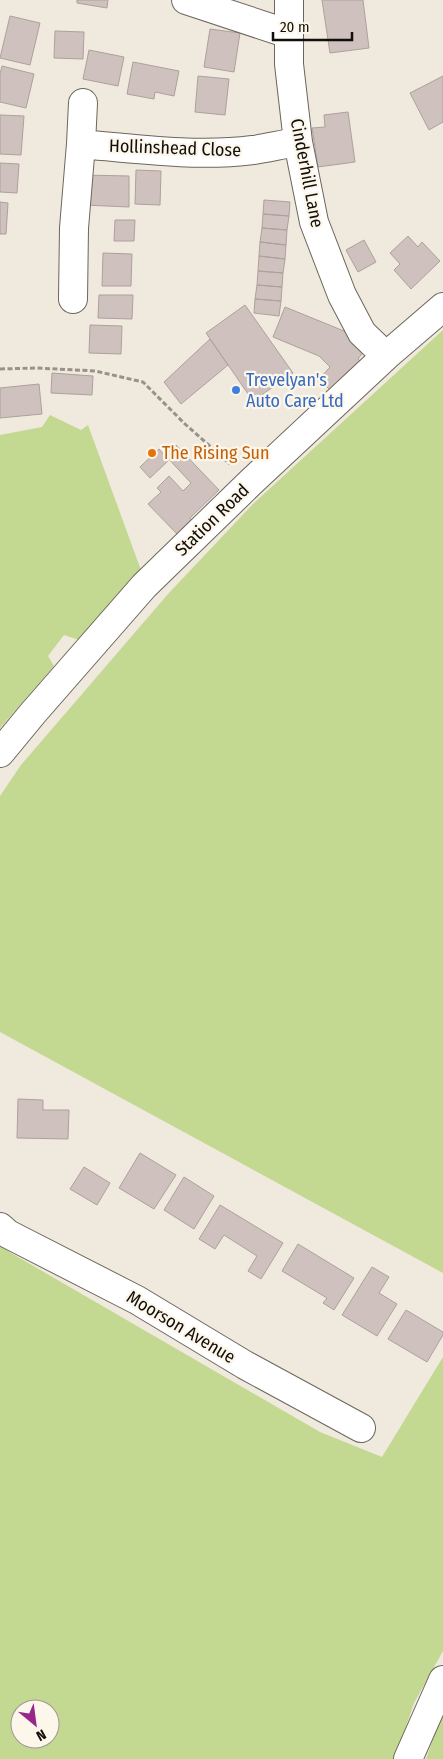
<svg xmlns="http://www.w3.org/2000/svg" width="443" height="1759" viewBox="0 0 443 1759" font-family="'Fira Sans Condensed',sans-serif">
	<rect width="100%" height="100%" fill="#f0e9dd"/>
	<path fill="#c3d890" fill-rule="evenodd" d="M443,330V1273L0,1032V796L21,765L168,594L253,504Z
		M50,415L81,430L88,425L142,573L79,640L64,635L48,656L54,666L0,728V435L42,427Z
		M0,1245L11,1253L320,1432L382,1457L443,1357V1651L414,1703L395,1759H0ZM20,1709H50V1739H20Z
		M443,1714V1759H426L440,1719Z"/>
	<path fill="#cfc1be" stroke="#aea09e" d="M77,0H108L107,8L77,3Z
		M322,0H363L369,48L330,53Z
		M10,16L40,23L30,65L0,58Z
		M210,29L240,33L234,72L204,67Z
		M55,31L84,32L83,59L54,58Z
		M89,50L124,57L118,86L83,79Z
		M133,62L179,71L174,96L155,92L154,99L127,94Z
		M2,66L34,74L26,108L0,102V74Z
		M198,76L229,79L225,115L195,112Z
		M443,76V122L429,130L410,93Z
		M348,112L355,162L318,167L312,128L325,127L324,115Z
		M0,115L24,116L21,155L0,154Z
		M0,163L19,164L17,193L0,192Z
		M136,170L161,171L160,205L135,204Z
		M84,175L129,176V207L83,205Z
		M264,200L290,202L289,216L263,214Z
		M0,202L8,203L6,234H0Z
		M263,214L289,216L287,230L262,228Z
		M115,220H135L134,241H114Z
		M262,228L287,230L286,245L260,242Z
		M408,236L418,247L422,242L440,261L411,289L394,270L400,264L390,253Z
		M364,240L376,262L358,272L346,250Z
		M260,242L286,245L285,259L259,256Z
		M103,253L132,254L131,286H102Z
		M259,256L285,259L283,273L258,271Z
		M258,271L283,273L282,287L257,285Z
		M257,285L282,287L281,301L255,299Z
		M99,295H133L132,319L98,318Z
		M255,299L281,301L279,316L254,313Z
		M245,305L293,373L253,401L206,333Z
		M285,307L344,331L364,351L358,359L364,364L334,394L319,379L330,367L319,356L273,337Z
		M90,325L122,326L121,354L89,353Z
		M210,339L228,365L181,404L164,382Z
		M52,373L93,376L92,395L51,393Z
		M39,384L42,414L0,418V388Z
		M176,445L219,490L190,518L193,521L178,535L148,504L161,492L157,488L169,476L183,491L191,483L165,455Z
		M159,449L169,460L150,478L140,467Z
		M18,1099L43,1100V1110H69L68,1139L17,1138Z
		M140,1153L176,1175L154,1209L119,1188Z
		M84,1167L110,1183L97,1205L70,1189Z
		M184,1177L214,1196L194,1229L164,1210Z
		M220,1205L283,1243L261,1279L248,1271L257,1256L224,1235L215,1249L199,1239Z
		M298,1244L354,1278L334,1310L323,1303L327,1298L282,1271Z
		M372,1267L389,1277L379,1293L397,1304L377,1336L342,1315Z
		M406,1310L443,1332V1335L427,1362L388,1339Z"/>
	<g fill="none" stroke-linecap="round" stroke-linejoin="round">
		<g stroke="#6c665c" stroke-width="30">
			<path id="minor" d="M186,0L289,34
				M289,0V64L298,142L314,222L342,295L362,333L386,356
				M81,144C137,149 197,157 253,150C268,148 283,144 298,142
				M73,299L74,228L81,144L83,103
				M0,753L33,713L144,586L251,482L386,356L443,307
				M0,1227L8,1234L137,1300L245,1365L361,1428
				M408,1759L443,1680"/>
		</g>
		<path stroke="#98938a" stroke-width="3" stroke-dasharray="5 2.5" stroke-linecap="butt" d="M0,369L36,368L95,371L143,382L185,424L230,464"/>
		<use href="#minor" stroke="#fff" stroke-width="28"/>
	</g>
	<circle fill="#3f7fe0" stroke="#fdf6ea" stroke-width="2" cx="236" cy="390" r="5"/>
	<circle fill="#e8710a" stroke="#fdf6ea" stroke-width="2" cx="152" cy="453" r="5"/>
	<g text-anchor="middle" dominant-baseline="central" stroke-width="4.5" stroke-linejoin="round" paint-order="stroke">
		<g font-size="18" fill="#110e0b" stroke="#fdf6ea">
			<text transform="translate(175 148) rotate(2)">Hollinshead Close</text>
			<text transform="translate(307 173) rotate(79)">Cinderhill Lane</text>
			<text transform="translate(212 520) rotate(-44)">Station Road</text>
			<text transform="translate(181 1327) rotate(31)">Moorson Avenue</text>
		</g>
		<g font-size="18" fill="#366cbe" stroke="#fdf6ea" text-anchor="start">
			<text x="246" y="380">Trevelyan's<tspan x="246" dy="21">Auto Care Ltd</tspan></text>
		</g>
		<g font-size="18" fill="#c56008" stroke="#fdf6ea" text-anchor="start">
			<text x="162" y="453">The Rising Sun</text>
		</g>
	</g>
	<g transform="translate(35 1724) rotate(151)"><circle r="24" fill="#fdf6ea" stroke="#9f9991"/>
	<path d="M0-4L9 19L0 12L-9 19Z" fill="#972889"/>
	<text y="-8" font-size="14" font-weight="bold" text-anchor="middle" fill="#110e0b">N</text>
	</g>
	<path d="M273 32v8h79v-8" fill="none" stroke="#110e0b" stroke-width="2.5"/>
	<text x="280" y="32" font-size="15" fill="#110e0b" stroke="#fdf6ea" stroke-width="4" paint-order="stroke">20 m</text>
</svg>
